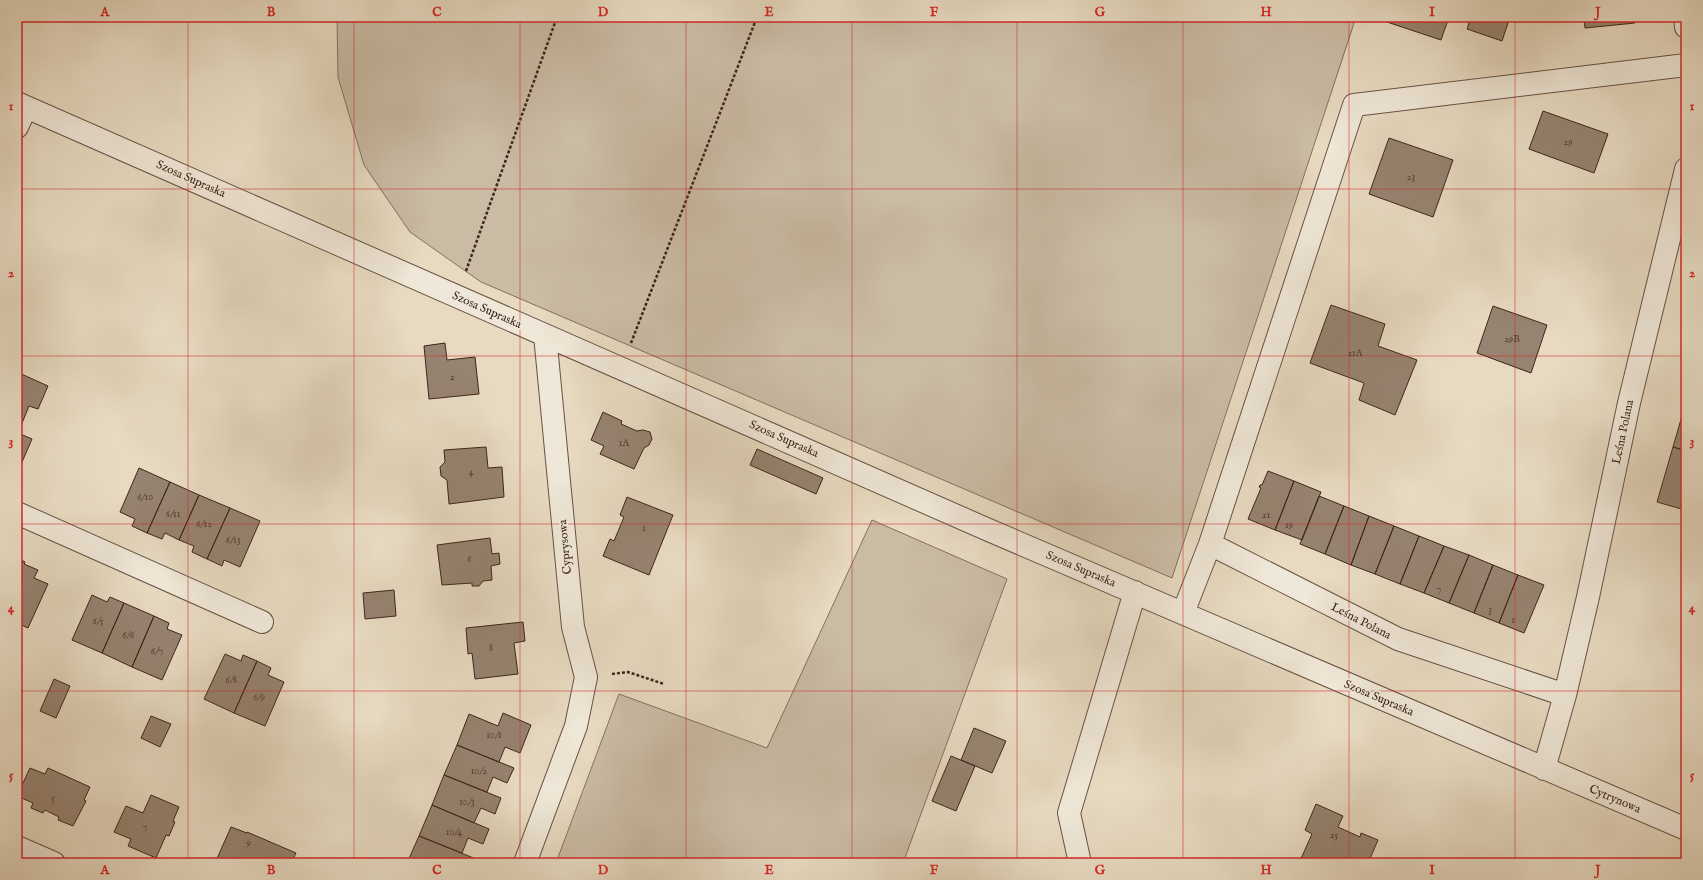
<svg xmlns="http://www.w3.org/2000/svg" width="1703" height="880" viewBox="0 0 1703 880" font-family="'IM FELL English',serif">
	<rect width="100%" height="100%" fill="#e7dac1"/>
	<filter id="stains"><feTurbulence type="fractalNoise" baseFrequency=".005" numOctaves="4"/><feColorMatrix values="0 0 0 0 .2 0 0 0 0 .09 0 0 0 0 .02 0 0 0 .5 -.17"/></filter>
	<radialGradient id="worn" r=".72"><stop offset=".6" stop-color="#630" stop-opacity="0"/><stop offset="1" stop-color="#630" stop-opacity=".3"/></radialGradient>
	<path fill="#cabba5" stroke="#847060" d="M337,17H1356L1172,578L481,282L410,232L364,165L338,77Z
		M872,520L1007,579L903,863H556L619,694L767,748Z"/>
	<path fill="#968371" stroke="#3f251a" d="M1372,17H1449L1441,40Z
		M1471,17H1510L1502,41L1467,29Z
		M1584,17H1634L1635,23L1585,28Z
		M1543,111L1608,134L1594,173L1529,149Z
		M1389,138L1453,160L1433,217L1369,194Z
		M1331,305L1385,324L1378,346L1417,360L1395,415L1359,400L1364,383L1310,363Z
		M1493,306L1547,325L1531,373L1477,353Z
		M445,343L447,360L475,357L479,394L429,399L424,346Z
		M17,372L48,386L38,409L29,406L18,433L32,439L19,469H17Z
		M1686,402V451L1673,447Z
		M603,412L622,421L621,424L637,431L643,430L650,432L652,439L649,445L644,448L634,469L600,454L604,446L591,440Z
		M486,447L488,468L502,467L504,497L449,504L447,480L441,476L440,467L445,462L444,450Z
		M1673,447L1686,451L1685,510L1657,502Z
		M757,449L823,478L816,494L750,465Z
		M139,468L170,482L147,533L132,526L135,519L120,512Z
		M1268,471L1294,481L1275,530L1248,519L1261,488L1259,487L1260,485H1262Z
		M1294,481L1321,492L1302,540L1275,530Z
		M170,482L199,495L179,540L165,533L162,539L147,533Z
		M199,495L230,508L207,559L192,552L194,546L179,540Z
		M1319,496L1344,506L1325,554L1300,544Z
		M627,497L673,515L649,575L603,556L610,539L614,541L624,517L620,515Z
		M1344,506L1369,516L1351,565L1325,554Z
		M230,508L260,521L240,567L224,560L222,566L207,559Z
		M1369,516L1394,526L1375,574L1351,565Z
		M1394,526L1419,536L1400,584L1375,574Z
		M1419,536L1444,546L1424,593L1400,584Z
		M490,538L492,554L499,553L500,564L491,566L492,580L483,581L479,586H472V583L442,585L437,545Z
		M1444,546L1469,555L1449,603L1424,593Z
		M1469,555L1493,565L1474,613L1449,603Z
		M17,560L21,562L22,560L23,561L17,576Z
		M23,561L25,562L24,564L38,570L34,578L48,584L28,628L17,623V576Z
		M1493,565L1518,575L1499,623L1474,613Z
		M1518,575L1544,585L1524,633L1499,623Z
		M394,590L396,616L365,619L363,593Z
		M92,595L107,602L110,597L124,603L102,653L72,640Z
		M124,603L154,616L132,667L102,653Z
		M154,616L169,623L167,629L182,635L162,680L132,667Z
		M523,622L525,641L514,643L518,674L475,679L472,653L468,654L466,628Z
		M225,654L241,661L243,655L257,661L234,713L204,699Z
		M257,661L271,668L268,675L284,682L265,726L234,713Z
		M54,679L70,686L56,718L40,711Z
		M503,713L531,725L520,753L505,747L499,762L457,745L469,714L498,726Z
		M151,716L171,724L160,747L141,738Z
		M974,728L1006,741L992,773L961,760Z
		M457,745L514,768L507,783L493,777L487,792L444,775Z
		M951,756L975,766L956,811L932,801Z
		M30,768L45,774L48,768L90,787L84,800L86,801L73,826L58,820L59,817L45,810L43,813L31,808L33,803L17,796Z
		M444,775L501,798L495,814L481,808L474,823L432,805Z
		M151,795L179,807L173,821L175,822L169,836L166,835L156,858L128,846L131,839L114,832L126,806L143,813Z
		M1316,804L1343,816L1338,827L1360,837L1361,833L1378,840L1369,861V863H1299L1312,834L1305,830Z
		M432,805L489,829L483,844L468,838L462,853L419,836Z
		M231,827L247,833V832L296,853L291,863H215Z
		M419,836L476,859L475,863H407Z"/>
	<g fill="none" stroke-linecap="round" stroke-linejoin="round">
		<g stroke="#695244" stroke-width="24">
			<path id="street" d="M1685,17L1686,27
				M17,103L984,528L1686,829
				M17,127L26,107
				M17,513L262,622
				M1210,544L1398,639L1565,695L1544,769
				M1183,613L1210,544L1354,105L1686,65
				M1565,695L1588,597L1629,403L1686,169
				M17,847L54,863
				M525,863L576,726L586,677L573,627L545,335
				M1080,863L1069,813L1135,592"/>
		</g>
		<path stroke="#3f251a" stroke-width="2.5" stroke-dasharray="3 2" stroke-linecap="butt" d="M466,271L557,17
			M631,343L757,17
			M612,674L628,672L664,684"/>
		<use href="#street" stroke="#efe7d7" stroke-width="22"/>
	</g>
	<path fill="none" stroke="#d62828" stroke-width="1" stroke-opacity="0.55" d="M188,17V863M354,17V863M520,17V863M686,17V863M852,17V863M1017,17V863M1183,17V863M1349,17V863M1515,17V863M17,189H1686M17,356H1686M17,524H1686M17,691H1686"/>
	<g text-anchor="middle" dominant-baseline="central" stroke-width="3.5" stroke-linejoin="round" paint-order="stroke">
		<g font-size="10" fill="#553c30">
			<text x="1568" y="142">29</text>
			<text x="1411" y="177">23</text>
			<text x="1512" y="339">29B</text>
			<text x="1355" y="353">21A</text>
			<text x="452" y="377">2</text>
			<text x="624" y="443">1A</text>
			<text x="471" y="472">4</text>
			<text x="145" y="497">6/10</text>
			<text x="173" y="514">6/11</text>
			<text x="1266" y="515">21</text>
			<text x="204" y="524">6/12</text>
			<text x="1289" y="525">19</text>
			<text x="644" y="528">1</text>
			<text x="233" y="540">6/13</text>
			<text x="469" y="559">6</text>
			<text x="1439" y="589">7</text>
			<text x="1490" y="610">3</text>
			<text x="1513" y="620">1</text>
			<text x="98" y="621">6/5</text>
			<text x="128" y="635">6/6</text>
			<text x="491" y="648">8</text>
			<text x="157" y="651">6/7</text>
			<text x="231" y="680">6/8</text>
			<text x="259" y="697">6/9</text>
			<text x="494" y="735">10/1</text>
			<text x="479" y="771">10/2</text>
			<text x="53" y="798">5</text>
			<text x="467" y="802">10/3</text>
			<text x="145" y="827">7</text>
			<text x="454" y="832">10/4</text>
			<text x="1334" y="835">25</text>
			<text x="249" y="843">9</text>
		</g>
		<g font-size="12" fill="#3f251a" stroke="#efe7d7">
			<text transform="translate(191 179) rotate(24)">Szosa Supraska</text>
			<text transform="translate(487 310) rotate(24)">Szosa Supraska</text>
			<text transform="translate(1623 432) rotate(-78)">Leśna Polana</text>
			<text transform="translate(784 439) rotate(24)">Szosa Supraska</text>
			<text transform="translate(565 547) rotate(-95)">Cyprysowa</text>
			<text transform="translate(1081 569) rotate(23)">Szosa Supraska</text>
			<text transform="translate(1361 621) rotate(27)">Leśna Polana</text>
			<text transform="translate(1379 698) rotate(23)">Szosa Supraska</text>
			<text transform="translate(1615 799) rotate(23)">Cytrynowa</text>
		</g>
	</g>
	<rect width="1703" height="880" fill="none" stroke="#e7dac1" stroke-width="44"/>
	<rect x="22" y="22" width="1659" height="836" fill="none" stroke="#d62828" stroke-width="1.5"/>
	<g font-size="13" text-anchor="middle" font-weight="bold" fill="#d62828">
		<text x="105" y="16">A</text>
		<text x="271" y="16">B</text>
		<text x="437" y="16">C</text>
		<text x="603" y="16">D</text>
		<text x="769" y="16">E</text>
		<text x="934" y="16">F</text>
		<text x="1100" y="16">G</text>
		<text x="1266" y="16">H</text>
		<text x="1432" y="16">I</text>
		<text x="1598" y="16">J</text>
		<text x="11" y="110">1</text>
		<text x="1692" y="110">1</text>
		<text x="11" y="277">2</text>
		<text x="1692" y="277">2</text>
		<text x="11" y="445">3</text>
		<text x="1692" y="445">3</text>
		<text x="11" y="612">4</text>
		<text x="1692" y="612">4</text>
		<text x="11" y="779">5</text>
		<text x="1692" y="779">5</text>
		<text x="105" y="874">A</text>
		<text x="271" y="874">B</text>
		<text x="437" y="874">C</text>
		<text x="603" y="874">D</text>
		<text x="769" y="874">E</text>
		<text x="934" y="874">F</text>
		<text x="1100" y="874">G</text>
		<text x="1266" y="874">H</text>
		<text x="1432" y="874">I</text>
		<text x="1598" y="874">J</text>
	</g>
	<rect width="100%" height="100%" filter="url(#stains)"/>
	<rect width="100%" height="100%" fill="url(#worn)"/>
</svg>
